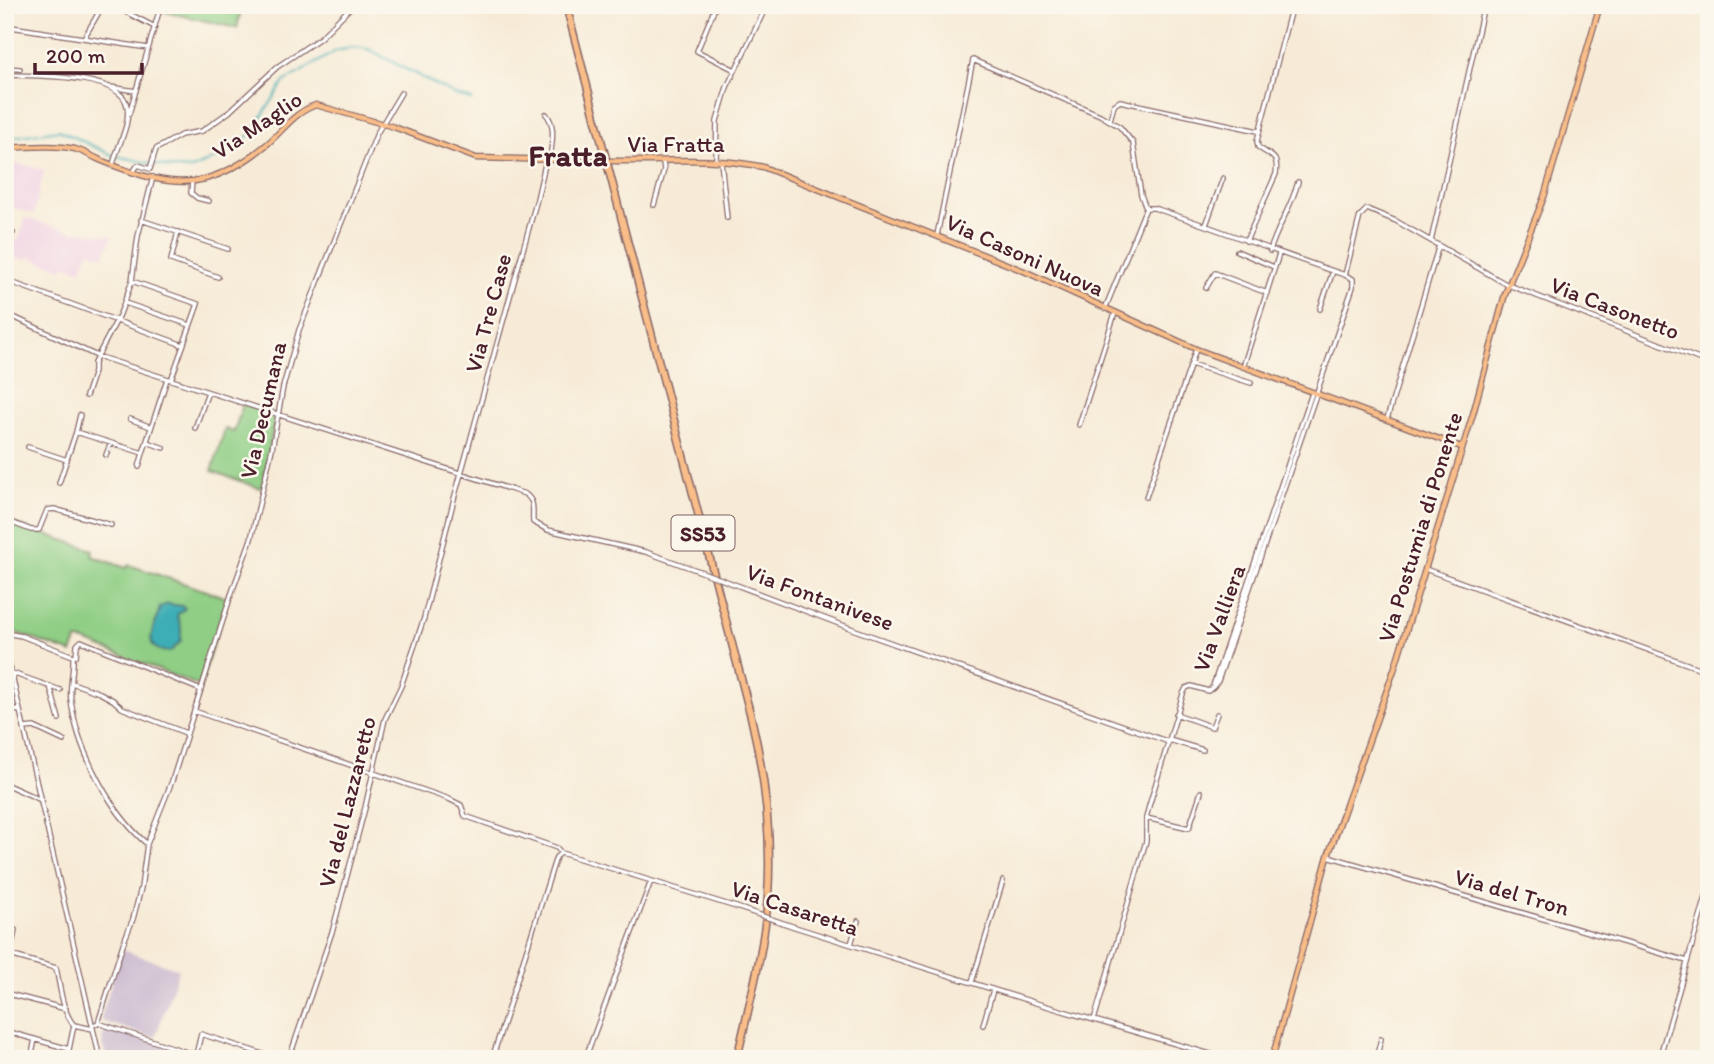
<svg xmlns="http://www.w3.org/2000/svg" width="1714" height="1064" viewBox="0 0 1714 1064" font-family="Itim,sans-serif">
	<rect width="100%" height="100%" fill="#fbf7ec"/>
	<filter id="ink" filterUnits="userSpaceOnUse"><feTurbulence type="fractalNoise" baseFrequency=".0143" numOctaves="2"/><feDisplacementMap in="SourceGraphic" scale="14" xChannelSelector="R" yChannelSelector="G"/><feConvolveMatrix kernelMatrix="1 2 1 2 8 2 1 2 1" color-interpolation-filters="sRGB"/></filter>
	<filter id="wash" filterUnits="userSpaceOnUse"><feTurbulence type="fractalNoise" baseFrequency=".00686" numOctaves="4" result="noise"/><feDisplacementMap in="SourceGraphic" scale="28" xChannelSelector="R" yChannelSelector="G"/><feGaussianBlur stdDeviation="1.57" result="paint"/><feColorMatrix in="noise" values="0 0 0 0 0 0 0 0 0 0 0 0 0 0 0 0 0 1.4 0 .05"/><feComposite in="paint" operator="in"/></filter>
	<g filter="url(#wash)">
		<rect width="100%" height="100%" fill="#f7ebd7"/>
		<path fill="#f1d0e3" d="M14,163L44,170L34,214L5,205Z
			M26,218L76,233L78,231L112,236L104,256L89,251L81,270L65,265L63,269L28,257L26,260L16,257L9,277L5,276V237L18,241L23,227L29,228L23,226Z"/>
		<path fill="#cebed1" d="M122,950L179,969L155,1038L102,1021L101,1017Z
			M106,1027L194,1055L193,1059H106L102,1039Z"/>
		<path fill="#8fce84" stroke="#6c7658" stroke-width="2" d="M168,5H242L237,28L166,12Z
			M243,404L274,414L275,417L262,487L259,488L212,471L225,429L234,432Z
			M5,521L93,550L92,556L126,568L129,565L227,598L200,686L85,641L77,640L72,653L6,629Z"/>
		<path fill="#3daeb6" stroke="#446670" stroke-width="2" d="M168,604L182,606L185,608L177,615L181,627V641L170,652C137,650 157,624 160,607Z"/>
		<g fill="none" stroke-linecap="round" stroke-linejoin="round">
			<path stroke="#3daeb6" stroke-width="2" d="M12,137L59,130L112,155L172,168L192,169L214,159L250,135L284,82L336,51L354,47L368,49L455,95L472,100
				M5,138L6,137"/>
		</g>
	</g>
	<g filter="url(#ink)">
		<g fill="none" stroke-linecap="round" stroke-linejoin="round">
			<g stroke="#876667" stroke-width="6">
				<path id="minor" d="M112,5L155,27
					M716,5L697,51L735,70
					M5,26L148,48
					M84,38L103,5
					M5,68L20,69
					M5,75C31,76 122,73 127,106C131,125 117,146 113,165
					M110,87L136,91
					M129,114L161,5
					M546,114C557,126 551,145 550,160
					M1110,120L1114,105L1120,101L1258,131
					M716,160L717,121L727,87L767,5
					M721,161L727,218
					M133,172L138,165L150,169L156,149L181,135L202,131L229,112L277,67L320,38L353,5
					M192,181L191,193L197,198L209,201
					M5,187L9,148
					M654,205L664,170L663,162
					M141,220L228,249
					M1206,225L1223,178
					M5,230L13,233
					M178,232L171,260L218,277
					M937,235L973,60L1100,115L1120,127L1133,143L1141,195L1146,208
					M1246,241L1276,174C1279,155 1271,157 1258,147L1257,141L1292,5
					M1431,241L1484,5
					M1237,251L1274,267
					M1270,251C1277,227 1292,206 1298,182
					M5,280L183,345
					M132,281L198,304L171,380
					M1206,288L1215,273L1267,293
					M125,303L190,325
					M1105,309L1146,208H1154C1218,229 1281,254 1345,275L1360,216L1367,209L1396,221L1506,284L1709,363
					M1320,309L1333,271
					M5,313L97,356L525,494C536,502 532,510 533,522L548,530L646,552L702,572
					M1191,364L1251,383
					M1243,367L1279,254
					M86,396L94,372V363L120,314L132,281L138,236L153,177
					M130,419L151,427
					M1387,419L1439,245
					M1079,425L1115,313
					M195,428L208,392
					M76,432L80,415
					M147,442L164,448
					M28,447L67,460
					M106,455L111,443
					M139,467L143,453
					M59,483L76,432L143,453L167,379
					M1146,497L1196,349
					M5,520L31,530H39L47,510L54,509L111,525
					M1425,569L1709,672
					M726,581L858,631L1169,742
					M5,633L22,636L73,656H76L77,645L81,641L201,690
					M5,645L100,1059
					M73,656C74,671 69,685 71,700C77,749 109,811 147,844
					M12,673L60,690
					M5,681L13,710
					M72,683L100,693L113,700L122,708L186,733
					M50,686L59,719
					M1213,686L1312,393
					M1213,687L1218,681L1353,287V279L1345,275
					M5,708L20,711
					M194,711L449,799L461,805L465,816L557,848L561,853
					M1176,714L1212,727L1217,714
					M25,728L34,727L64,741
					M1169,740L1203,750
					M5,784L41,800
					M1146,818L1189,828L1201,792
					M1328,856L1687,961
					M795,927L1036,1003L1227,1059
					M15,930L10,955L56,968C60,985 62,1012 74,1025
					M851,944L858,921
					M972,982L1003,881
					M5,993L66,1009
					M1094,1020L1146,841V818L1149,806L1183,694L1186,688L1191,686L1208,691L1213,687
					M98,1023L208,1059
					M93,1025L98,1023L123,944L133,919L141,888L147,844L172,781L231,595L251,539L272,449L283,387L299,330L377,133L401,93
					M983,1025L993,990
					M5,1031L69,1049
					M31,1059L35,1039
					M67,1059L74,1025L93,1029
					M195,1059L201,1034L278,1059
					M289,1059L333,929L365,808L385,719L401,686L424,618L454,499L537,199L546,160
					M492,1059L556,857L561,853L736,907
					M585,1059L651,881
					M1376,1059L1381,1039
					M1659,1059L1709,887"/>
			</g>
			<g stroke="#876667" stroke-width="7">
				<path id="major" d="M5,19L13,5
					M5,148C28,147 54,144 75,149C84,152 92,156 100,160C131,173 171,188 205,179C227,173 248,160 266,145C282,132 294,112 316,105L394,127L476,158L596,161
					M619,161C667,162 716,156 763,167L1024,271L1196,349L1461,447
					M1272,1059L1328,856L1394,670L1473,414L1505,294L1544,197L1600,5"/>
			</g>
			<g stroke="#876667" stroke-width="9">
				<path id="highway" d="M566,5L751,717C765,776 772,835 768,896C764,951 749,1005 737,1059"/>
			</g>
			<use href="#minor" stroke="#fff" stroke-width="3.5"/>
			<use href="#major" stroke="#f8bd88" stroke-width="4.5"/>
			<use href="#highway" stroke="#f8bd88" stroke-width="6"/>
			<g stroke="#876667" stroke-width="6" stroke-linecap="butt">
				<path id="minor-bridge" d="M702,572L726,581
					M736,907L795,927"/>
			</g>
			<g stroke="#876667" stroke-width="7" stroke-linecap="butt">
				<path id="major-bridge" d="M596,161H619"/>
			</g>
			<use href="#minor-bridge" stroke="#fff" stroke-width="3.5"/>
			<use href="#major-bridge" stroke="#f8bd88" stroke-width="4.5"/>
		</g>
	</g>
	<g text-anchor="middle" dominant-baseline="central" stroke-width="5" stroke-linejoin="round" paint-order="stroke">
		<rect fill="#fbf7ec" stroke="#7f6065" stroke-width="2" x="671.5" y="515.5" width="63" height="35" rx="5"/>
		<g font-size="21" font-weight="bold" fill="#4a1f2b">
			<text x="703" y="533">SS53</text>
		</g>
		<g font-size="23" fill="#4a1f2b" stroke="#fbf7ec">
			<text transform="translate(257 125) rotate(-34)">Via Maglio</text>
			<text x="676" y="144">Via Fratta</text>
			<text transform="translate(1025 255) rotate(24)">Via Casoni Nuova</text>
			<text transform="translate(1615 308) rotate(21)">Via Casonetto</text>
			<text transform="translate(488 313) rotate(-75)">Via Tre Case</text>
			<text transform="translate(263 410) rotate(-77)">Via Decumana</text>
			<text transform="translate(1420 527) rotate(-73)">Via Postumia di Ponente</text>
			<text transform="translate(820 597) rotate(20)">Via Fontanivese</text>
			<text transform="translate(1219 618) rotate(-70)">Via Valliera</text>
			<text transform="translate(347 802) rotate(-76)">Via del Lazzaretto</text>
			<text transform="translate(1512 892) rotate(16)">Via del Tron</text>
			<text transform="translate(795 908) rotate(18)">Via Casaretta</text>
		</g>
		<g font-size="30" font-weight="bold" fill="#4a1f2b" stroke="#fbf7ec">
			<text x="568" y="155">Fratta</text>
		</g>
	</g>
	<rect width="1714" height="1064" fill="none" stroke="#fbf7ec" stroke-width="28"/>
	<path d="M35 63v10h107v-10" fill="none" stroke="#4a1f2b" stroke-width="3.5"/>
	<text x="46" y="63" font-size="21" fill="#4a1f2b" stroke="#fbf7ec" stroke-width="5" paint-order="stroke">200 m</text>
</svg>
